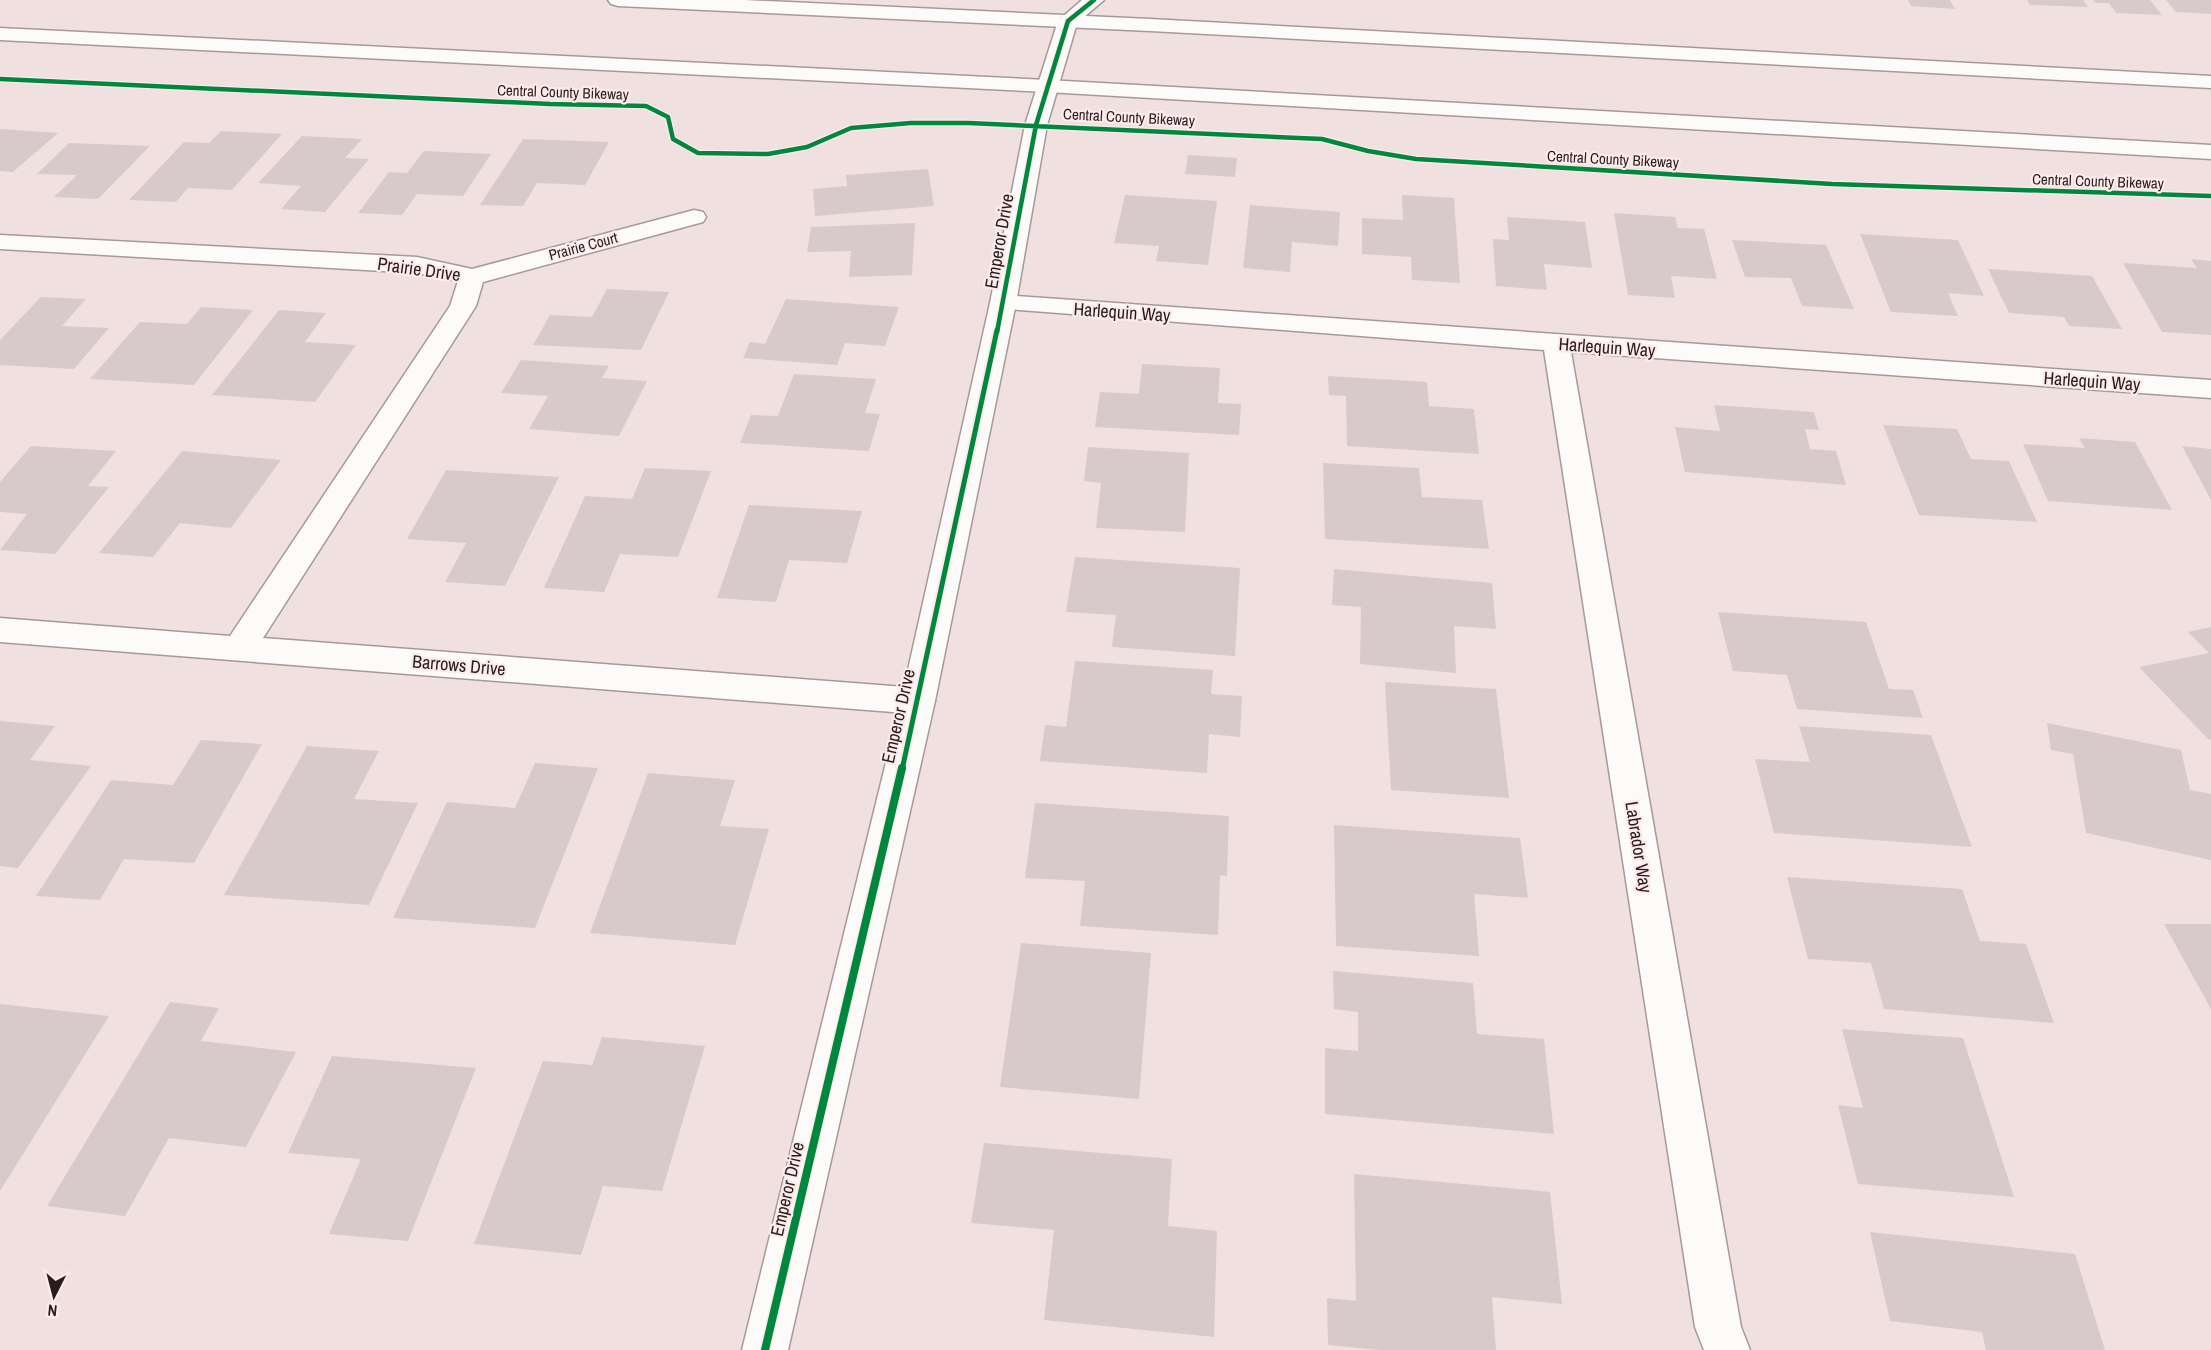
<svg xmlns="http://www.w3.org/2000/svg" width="2211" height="1350" viewBox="0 0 2211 1350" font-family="'Archivo Narrow',sans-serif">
	<rect width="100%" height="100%" fill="#f1e0e0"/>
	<path fill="#d8caca" d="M1908,0H1950L1955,9L1911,6Z
		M2027,0H2083L2088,7L2030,5Z
		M2093,0H2150L2162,15L2116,13L2109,3H2096Z
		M2166,0H2211V14L2176,12Z
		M0,129L58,133L13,172L0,171Z
		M221,131L282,134L232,190L188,188L176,202L129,200L184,142L209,143Z
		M302,136L362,139L345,158L369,159L325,212L281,209L301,186L258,183Z
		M523,139L609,142L585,185L537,183L523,206L480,205Z
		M69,143L150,146L98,199L54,197L77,175L37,174Z
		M424,151L491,154L463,196L417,194L402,215L358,213L389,172L407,173Z
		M1188,155L1237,158L1235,177L1185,174Z
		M928,169L934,206L815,216L813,189L847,186L846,175Z
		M1125,195L1217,201L1208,265L1156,261L1159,246L1114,243Z
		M1402,195L1454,198L1460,283L1412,280L1411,257L1362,254V218L1403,220Z
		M1250,205L1340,212L1338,246L1292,242L1290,272L1243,268Z
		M1614,213L1675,217L1678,228L1704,229L1717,279L1671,276L1675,298L1628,295Z
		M1507,217L1585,222L1592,268L1544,264L1547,290L1496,286L1493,239L1509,240Z
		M915,223L912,275L849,277L851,251L807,252L811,227Z
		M1860,234L1958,240L1984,296L1948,293L1958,316L1891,312Z
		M1732,240L1826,245L1854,309L1802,306L1791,278L1745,277Z
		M2191,259L2211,261V335L2162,332L2123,263L2197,268Z
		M1988,269L2092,276L2122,329L2069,326L2064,317L2009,313Z
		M607,289L669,292L641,350L533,345L550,315L592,317Z
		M41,297L86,299L62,326L109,328L74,369L0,365V340Z
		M786,299L899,307L885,346L845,343L837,365L743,358L750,342L765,344Z
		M201,307L253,310L194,385L90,379L140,322L187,324Z
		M279,310L326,313L305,342L356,345L315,402L212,395Z
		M521,360L609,366L602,378L647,381L619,436L529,429L548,396L501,393Z
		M1142,364L1220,368L1218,403L1241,404L1239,435L1095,427L1100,392L1139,394Z
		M794,374L876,379L865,413L880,414L869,451L740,443L751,415L778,416Z
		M1328,376L1427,382L1429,406L1474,409L1479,454L1347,446L1346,396L1329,395Z
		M1714,405L1814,412L1819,430L1805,429L1810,449L1836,451L1846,485L1685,472L1675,427L1720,431Z
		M1883,425L1957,429L1971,459L2009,461L2037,522L1919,515Z
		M2079,438L2135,442L2172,510L2048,501L2023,444L2085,448Z
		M31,446L116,451L88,486L109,487L55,554L0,550L27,514L0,512V482Z
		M2182,446L2211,449V500Z
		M1088,447L1189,453L1185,532L1096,528L1101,483L1084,481Z
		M182,451L281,460L231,528L180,523L153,557L99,553Z
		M1323,463L1419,468L1422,497L1482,500L1489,549L1325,539Z
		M645,468L711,471L678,557L620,554L604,592L544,588L585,496L632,499Z
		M446,470L559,477L505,586L445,582L466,543L407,539Z
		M749,505L862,511L847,563L789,560L776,602L717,598Z
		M1075,557L1240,568L1235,656L1112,647L1116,615L1066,612Z
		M1334,569L1492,583L1496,629L1454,626L1456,673L1360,664L1361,607L1332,605Z
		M1718,612L1866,622L1889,689L1913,690L1923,718L1797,709L1787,675L1733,671Z
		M2211,627V739L2209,740L2139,667L2209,653L2188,632Z
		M1075,661L1213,670L1211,694L1242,696L1240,737L1209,734L1207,773L1040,761L1045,725L1066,727Z
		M1385,682L1496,689L1509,798L1391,790Z
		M0,721L55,726L30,760L91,766L18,868L0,866Z
		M2047,723L2181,750L2190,790L2211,794V860L2086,833L2073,754L2051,750Z
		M1799,726L1931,735L1972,847L1774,833L1755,759L1810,762Z
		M201,740L262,744L194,863L124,859L100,900L36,896L111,780L173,785Z
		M307,746L379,751L354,799L418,803L369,905L224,895Z
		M535,763L598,768L535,928L393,918L447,802L515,808Z
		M648,773L735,780L720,826L769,829L735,945L590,933Z
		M1035,803L1229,816L1227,876L1220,875L1218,935L1080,926L1085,881L1025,878Z
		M1334,825L1520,838L1528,898L1474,894L1479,956L1336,946Z
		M1787,877L1962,889L1980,941L2026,944L2054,1023L1884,1009L1871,963L1808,959Z
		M2164,924H2211V1009Z
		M1021,943L1151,953L1139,1099L1000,1087Z
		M1333,971L1473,983L1477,1034L1544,1039L1554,1134L1325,1114V1048L1358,1051V1012L1334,1009Z
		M170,1002L219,1008L201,1041L296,1052L246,1147L169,1138L125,1216L47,1206Z
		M0,1004L109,1016L0,1191Z
		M1842,1029L1963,1038L2014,1197L1858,1184L1838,1105L1863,1108Z
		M602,1037L705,1046L662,1191L603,1186L581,1255L474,1244L543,1061L592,1065Z
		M332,1056L476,1068L408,1241L329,1234L361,1159L288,1153Z
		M984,1143L1172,1159L1168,1226L1217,1231L1214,1337L1044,1320L1054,1230L971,1223Z
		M1354,1174L1550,1192L1562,1304L1492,1297L1496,1350H1379L1328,1345L1327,1298L1356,1301Z
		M1870,1232L2075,1254L2105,1350H1986L1982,1332L1890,1321Z"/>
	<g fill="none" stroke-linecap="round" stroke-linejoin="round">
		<g stroke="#a69999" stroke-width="3">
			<path id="minor" d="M694,210L703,212L706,217L703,222L483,282L476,306L263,638L918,688L930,692L935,701L930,710L918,714L0,642V618L230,636L450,306L458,281L417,273L0,249V235L417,257L472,269Z
				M1003,295L2211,380V398L1571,352L1741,1327L1750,1350H1704L1695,1327L1544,350L994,308L990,303L994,298Z"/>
		</g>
		<g stroke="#a69999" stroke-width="3">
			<path id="tertiary" d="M1082,0H1104L1077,23L1047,125L1016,303L935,701L788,1350H742L901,701L990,303L1025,125L1058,21Z"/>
		</g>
		<g stroke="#a69999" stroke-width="3">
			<path id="trunk" d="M608,0H745L1150,19L2211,76V88L1150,31L618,6L611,4Z
				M0,28L1047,80L2211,145V159L1047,92L0,40Z"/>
		</g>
		<use href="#minor" fill="#fdfafa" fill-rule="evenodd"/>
		<use href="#tertiary" fill="#fdfafa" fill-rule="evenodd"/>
		<use href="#trunk" fill="#fdfafa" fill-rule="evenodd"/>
		<g stroke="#fdeaea" stroke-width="7">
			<path id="cycleway-far2" d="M0,79L550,104L646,106L668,117L673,139L698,153L768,154L807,147L851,128L911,123H968L1322,139L1368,151L1416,159L1832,184L2211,196
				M997,332L1036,125L1068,21L1094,0"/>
		</g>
		<g stroke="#fdeaea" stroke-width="9">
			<path id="cycleway-far1" d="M902,770L997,330"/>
		</g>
		<g stroke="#fdeaea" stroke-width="11">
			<path id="cycleway" d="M765,1350L902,768"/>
		</g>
		<use href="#cycleway-far2" stroke="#00873e" stroke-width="4.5"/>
		<use href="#cycleway-far1" stroke="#00873e" stroke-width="5"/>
		<use href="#cycleway" stroke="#00873e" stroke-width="8"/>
	</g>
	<g text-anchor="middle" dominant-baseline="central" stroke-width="4.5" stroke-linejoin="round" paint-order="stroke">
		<g font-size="15" fill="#281d1d" stroke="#fdeaea">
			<text transform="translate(563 92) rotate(2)">Central County Bikeway</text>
			<text transform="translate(1129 117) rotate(3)">Central County Bikeway</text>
			<text transform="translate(1613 159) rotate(3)">Central County Bikeway</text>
			<text transform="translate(2098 181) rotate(2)">Central County Bikeway</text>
			<text transform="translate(583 246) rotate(-15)">Prairie Court</text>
		</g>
		<g font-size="18" fill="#281d1d" stroke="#fdeaea">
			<text transform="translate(999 241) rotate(-80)">Emperor Drive</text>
			<text transform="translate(419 269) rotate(8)">Prairie Drive</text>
			<text transform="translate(1122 312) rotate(4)">Harlequin Way</text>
			<text transform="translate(1607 347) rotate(4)">Harlequin Way</text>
			<text transform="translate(2092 381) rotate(4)">Harlequin Way</text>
			<text transform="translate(459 665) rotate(5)">Barrows Drive</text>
			<text transform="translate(898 716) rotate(-77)">Emperor Drive</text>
			<text transform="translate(1639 847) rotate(81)">Labrador Way</text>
			<text transform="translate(787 1189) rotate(-77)">Emperor Drive</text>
		</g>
	</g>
	<g transform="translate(54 1296) rotate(186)" stroke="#fdeaea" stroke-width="4.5" paint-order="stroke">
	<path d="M0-4.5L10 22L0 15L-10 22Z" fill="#281d1d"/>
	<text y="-9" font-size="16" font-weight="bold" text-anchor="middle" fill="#281d1d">N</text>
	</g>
</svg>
